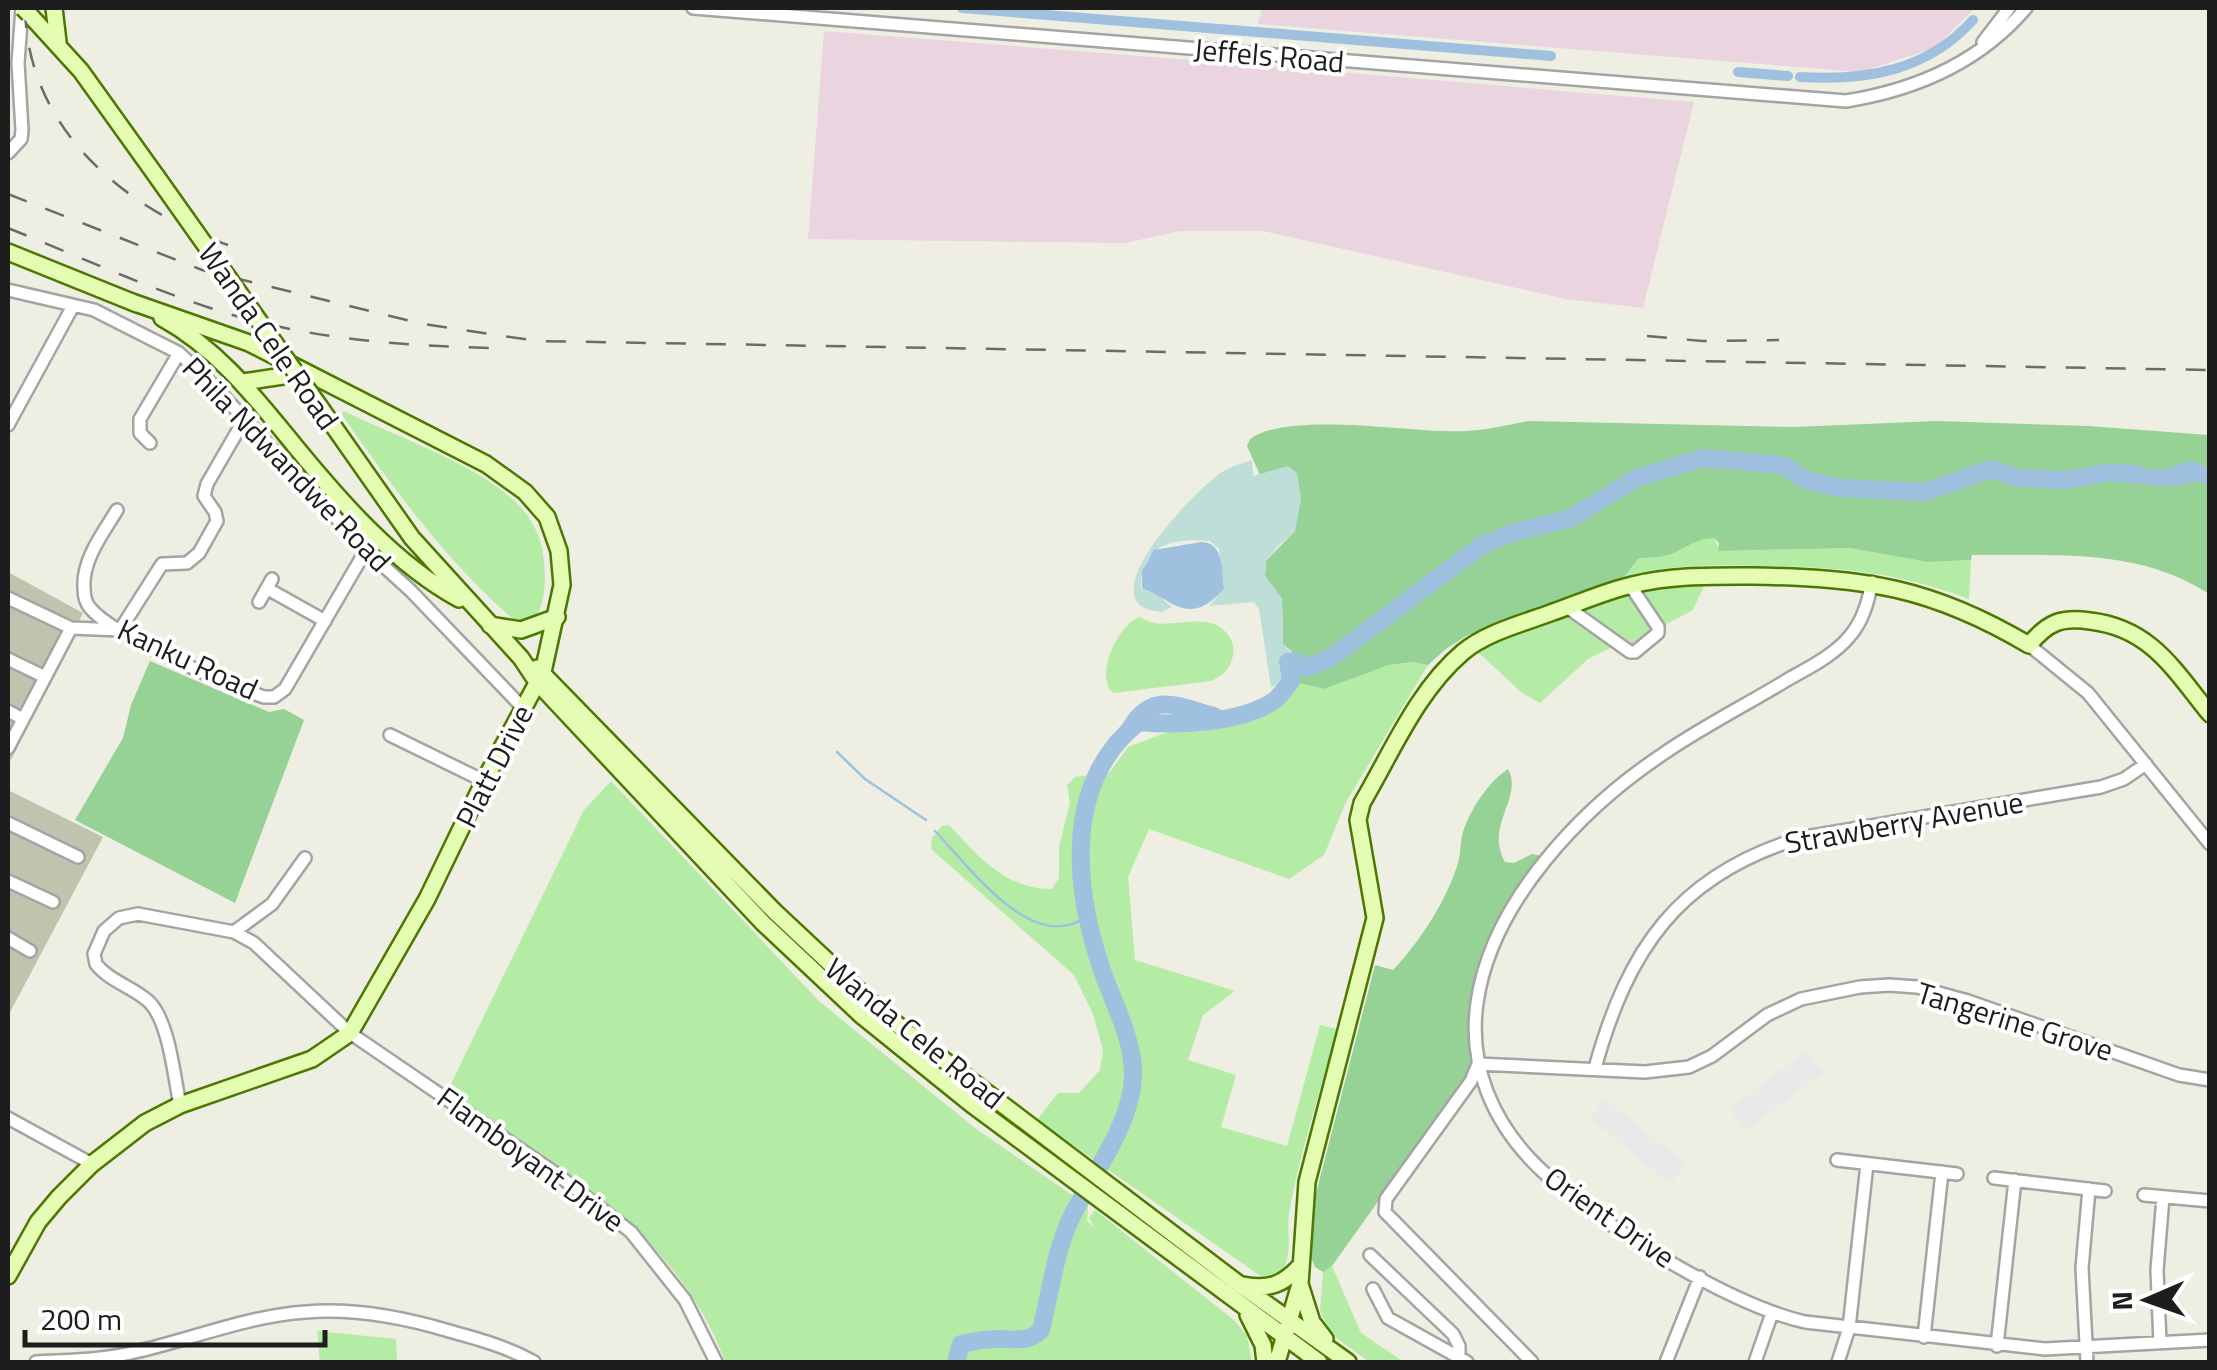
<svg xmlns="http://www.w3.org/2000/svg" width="2217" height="1370" viewBox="0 0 2217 1370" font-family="'Titillium Web',sans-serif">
	<rect width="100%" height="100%" fill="#efeee2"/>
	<path fill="#e9d4df" d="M1262,8H1975L1934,48L1860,72L1258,24Z
		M824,31L1279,67L1694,102L1643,308L1566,299L1263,231H1180L1125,243L808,239Z"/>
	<path fill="#bec4ad" d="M8,572L83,613L8,766Z
		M8,790L103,837L8,1016Z"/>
	<path fill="#b4eca5" d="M344,411C393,435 470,462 510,497C524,509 535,524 540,541C547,562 552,634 514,620C445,560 394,489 342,415Z
		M1708,537H1714L1719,551L1850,548L1928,562L1971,560L1969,599C1893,571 1837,567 1756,566C1711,565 1669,565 1625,576L1638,559L1666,556L1689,542Z
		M1706,582L1693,610L1654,631L1634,647L1610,648L1588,659L1540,703L1521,692L1478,652L1498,641L1630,593L1659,586Z
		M1139,617C1142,618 1151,623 1154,623C1178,627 1212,611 1229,636C1235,646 1235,655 1229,666C1225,674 1219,677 1211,681L1113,693C1094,676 1118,625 1139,617Z
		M1413,662L1428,665L1346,802L1324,855L1289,879L1149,829L1128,877L1135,960L1235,991L1203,1015L1188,1060L1236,1075L1221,1127L1287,1146L1320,1025L1337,1029C1321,1090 1300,1151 1289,1213C1286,1235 1296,1263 1274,1278L1259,1275L1037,1120L1058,1093H1079L1100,1070L1103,1050L1093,1014L1074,975L931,849L932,838L942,826L949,825C979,857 1005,889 1052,889L1059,878V847L1070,803L1067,785L1075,777L1110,772L1128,747L1165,733L1256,720L1284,704L1299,683L1324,689L1389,665Z
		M611,781L820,1002L975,1128L1088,1206L1087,1221L1094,1227L1089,1218L1095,1210L1234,1320L1247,1336L1252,1362H725C678,1232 556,1165 447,1092L584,810Z
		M1332,1266L1361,1333L1404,1362H1369L1330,1333L1320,1311L1323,1272Z
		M317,1331L396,1339L397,1362H320Z"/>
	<path fill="#96d195" d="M1528,421L1794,427L1937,421L2088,426L2209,435V472L2200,463C2186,463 2180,467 2167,470C2153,473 2139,469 2124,467L2143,483L2198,481L2209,486V594C2138,547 2054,556 1972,555L1971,560L1928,562L1850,548L1718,551L1719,543L1714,538C1694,538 1683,551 1665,556C1656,558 1647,557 1638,559L1625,576L1468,635L1447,648L1428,665L1413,662L1389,665L1324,689L1299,683L1298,657L1283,644L1282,599L1265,576L1266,561L1295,531L1260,475L1247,446L1250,439C1291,410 1414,434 1466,431C1486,430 1507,425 1528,421Z
		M150,661L269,712L284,709L304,720L235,903L75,820L123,738L131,705Z
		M1508,769C1524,797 1484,825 1505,862L1514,863L1532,854L1541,856L1508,903L1480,964L1470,1002L1469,1033L1473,1063L1466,1078L1332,1266L1323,1272L1315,1267L1311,1257L1312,1209L1375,965L1393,970C1419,943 1447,900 1458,863C1461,853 1460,842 1463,832C1470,810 1489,781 1508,769Z"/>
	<path fill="#beded8" d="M1252,460L1253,476L1288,466L1297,473L1301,499L1295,532L1277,547L1266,562L1265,576L1282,599L1283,644L1294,656H1283L1279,667L1285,678L1282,683L1271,687L1259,609L1254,602L1209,606L1224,589L1219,549L1210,541C1173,538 1141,544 1141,588L1156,594L1172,607L1162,612C1155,611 1146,610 1140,605C1109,578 1200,486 1222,472C1231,466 1242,464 1252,460Z"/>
	<path fill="#e9e9e9" d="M1807,1050L1824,1072L1745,1131L1729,1109Z
		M1605,1099L1686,1164L1670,1184L1590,1118Z"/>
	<path fill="#a0c0df" d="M2188,461L2200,463L2209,472V486L2198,481C2175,489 2137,488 2116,472L2124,467C2150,472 2164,472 2188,461Z
		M1201,542C1224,542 1222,570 1224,589C1189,627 1176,602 1142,588V571L1154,550Z"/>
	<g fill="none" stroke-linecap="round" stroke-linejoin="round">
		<path stroke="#a0c0df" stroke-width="2.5" d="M837,752L865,779L926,820
			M935,831C969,866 1033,957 1087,916"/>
		<path stroke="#a0c0df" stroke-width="10" d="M962,8L1551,56
			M1738,72L1788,76
			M1800,77C1866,81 1927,71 1973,20"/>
		<path stroke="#a0c0df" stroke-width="18" d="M1131,727C1155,689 1182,709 1214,716
			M956,1362L961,1344C972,1342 983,1339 994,1339C1012,1338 1028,1344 1041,1330C1050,1294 1055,1253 1070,1220C1091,1175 1132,1126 1133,1075C1134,1042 1114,1004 1103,973C1074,890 1062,782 1139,722C1177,726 1243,723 1275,700C1281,695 1286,687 1291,681L1288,662L1295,661L1307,668L1332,657L1482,545L1515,532L1569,519L1637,478L1702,458L1782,465L1806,480L1839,488L1925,492L1991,469L2017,478L2066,480L2110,472L2140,475"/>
		<g stroke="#a4a4a4" stroke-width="16">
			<path id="street" d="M693,8L1846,101C1915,90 1980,62 2026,8
				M1983,42L2009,8
				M8,153L21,139L22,130L18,63L22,8
				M8,290L94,310L179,353L213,385L366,550L411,591L523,708
				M8,425L73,306
				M150,443L140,433V419L179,353
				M117,510C103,533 82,560 84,588C84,595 86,604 91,609C115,637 227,684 264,697H274L285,689L366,550
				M1872,582C1868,602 1863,621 1849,637C1833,656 1808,668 1787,680C1746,705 1702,727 1663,754C1582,808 1491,902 1477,1003C1468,1066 1493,1123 1538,1167C1594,1222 1728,1304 1805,1322L2045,1349L2210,1340
				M268,589L325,621
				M8,598L71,628
				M259,602L272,579
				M1567,607L1630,652H1635L1658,633V627L1630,585
				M2029,645L2088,693L2210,844
				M8,659L45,677
				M8,711L23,719
				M390,735L484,781
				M8,748L71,628L120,630L162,564L187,563L199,553L217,521L215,512L204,496L207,484L244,420
				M8,823L78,857
				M8,881L53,902
				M234,932L272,904L305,858
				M8,938L30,951
				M1595,1068C1628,949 1678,875 1800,838L2101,787L2124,779L2146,764
				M180,1105C174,1077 169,1018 147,1000C132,987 108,980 96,964L94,954L104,931L119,918L138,914L234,932L254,943L350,1033L558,1175L631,1232L685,1300L716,1362
				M8,1118L92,1164
				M1837,1160L1957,1174
				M1994,1178L2105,1191
				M2144,1195L2210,1201
				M1370,1255L1453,1334L1459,1346V1358
				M1373,1289L1388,1318L1467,1362
				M1924,1337L1942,1172
				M2160,1343L2157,1270L2163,1197
				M1997,1346L2015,1180
				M36,1362C69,1360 103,1360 135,1352C192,1339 247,1316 306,1312C354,1308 402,1317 449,1331C478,1339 508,1347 534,1362
				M1532,1362L1385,1212L1386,1199L1471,1081L1478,1064L1645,1072L1689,1067L1712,1056L1767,1015L1801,999L1860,987L1889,985L1917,987L1968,1001L2179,1075L2210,1080
				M1666,1362L1700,1277
				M1755,1362L1772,1313
				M1838,1362L1849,1328L1867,1164
				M2087,1362L2082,1268L2089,1189"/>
		</g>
		<g stroke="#4a7800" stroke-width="20">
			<path id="secondary" d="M54,8L58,42
				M29,14L81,71L157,177
				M8,252L137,304
				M162,318C218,349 255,397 295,446C341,502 395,564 459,599
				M243,382L303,373
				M320,407L412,538L521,658L537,682L763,923L862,1016L971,1104L1319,1362
				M490,625L521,630L557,617
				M537,668L774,911L886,1016L1239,1284L1348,1362
				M8,1276L38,1222L59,1197L92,1164L145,1123L180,1105L312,1059L350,1033L427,899L484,781L543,672L562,585L559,551L547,517L525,492L486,464L249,343L132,302
				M1300,1284L1312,1322L1325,1339
				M1243,1285C1269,1290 1283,1285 1301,1265
				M1248,1315L1263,1345L1265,1362
				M1277,1362L1300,1284L1307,1182L1375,918L1358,820L1362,803C1392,752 1417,691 1463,652C1487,632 1524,623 1553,612C1579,603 1606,591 1632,585C1673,575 1712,576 1753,576C1866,578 1931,587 2029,645C2048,622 2061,617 2090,621C2151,628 2174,670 2210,714"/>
		</g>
		<use href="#street" stroke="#fff" stroke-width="11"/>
		<use href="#secondary" stroke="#e5fdb3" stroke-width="15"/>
		<path stroke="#6b6b6b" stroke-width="2.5" stroke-dasharray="20 20" stroke-linecap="butt" d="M25,8C27,128 123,208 228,245
			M8,194L202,270L423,324L537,341L2210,370
			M8,228C83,258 158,293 236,316C321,340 406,346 493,348
			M1647,336L1702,341L1779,340"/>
		<g stroke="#4a7800" stroke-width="20" stroke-linecap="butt">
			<path id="secondary-bridge" d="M23,8L29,14
				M157,177L320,407"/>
		</g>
		<use href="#secondary-bridge" stroke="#e5fdb3" stroke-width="15"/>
	</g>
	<g text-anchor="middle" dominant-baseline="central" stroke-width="8" stroke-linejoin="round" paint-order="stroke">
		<g font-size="30" fill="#1d1d1d" stroke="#fff">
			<text transform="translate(1269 55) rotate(5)">Jeffels Road</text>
			<text transform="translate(269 336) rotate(55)">Wanda Cele Road</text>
			<text transform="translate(287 464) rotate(46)">Phila Ndwandwe Road</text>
			<text transform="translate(188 659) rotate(25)">Kanku Road</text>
			<text transform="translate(494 766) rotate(-63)">Platt Drive</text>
			<text transform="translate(1904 822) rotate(-10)">Strawberry Avenue</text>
			<text transform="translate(2015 1021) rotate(17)">Tangerine Grove</text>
			<text transform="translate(915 1033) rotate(39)">Wanda Cele Road</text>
			<text transform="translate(531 1159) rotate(36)">Flamboyant Drive</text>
			<text transform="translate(1610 1217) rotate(35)">Orient Drive</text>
		</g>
	</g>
	<rect width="2217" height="1370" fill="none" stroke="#1d1d1d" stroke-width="20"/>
	<g transform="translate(2147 1300) rotate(268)" stroke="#ffffff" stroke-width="8" paint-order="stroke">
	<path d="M0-8L18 38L0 25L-18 38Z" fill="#1d1d1d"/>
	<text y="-15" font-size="28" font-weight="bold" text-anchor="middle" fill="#1d1d1d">N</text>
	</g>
	<path d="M25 1330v15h300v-15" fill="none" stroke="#1d1d1d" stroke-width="5"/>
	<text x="40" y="1330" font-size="30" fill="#1d1d1d" stroke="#ffffff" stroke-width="8" paint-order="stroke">200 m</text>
</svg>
